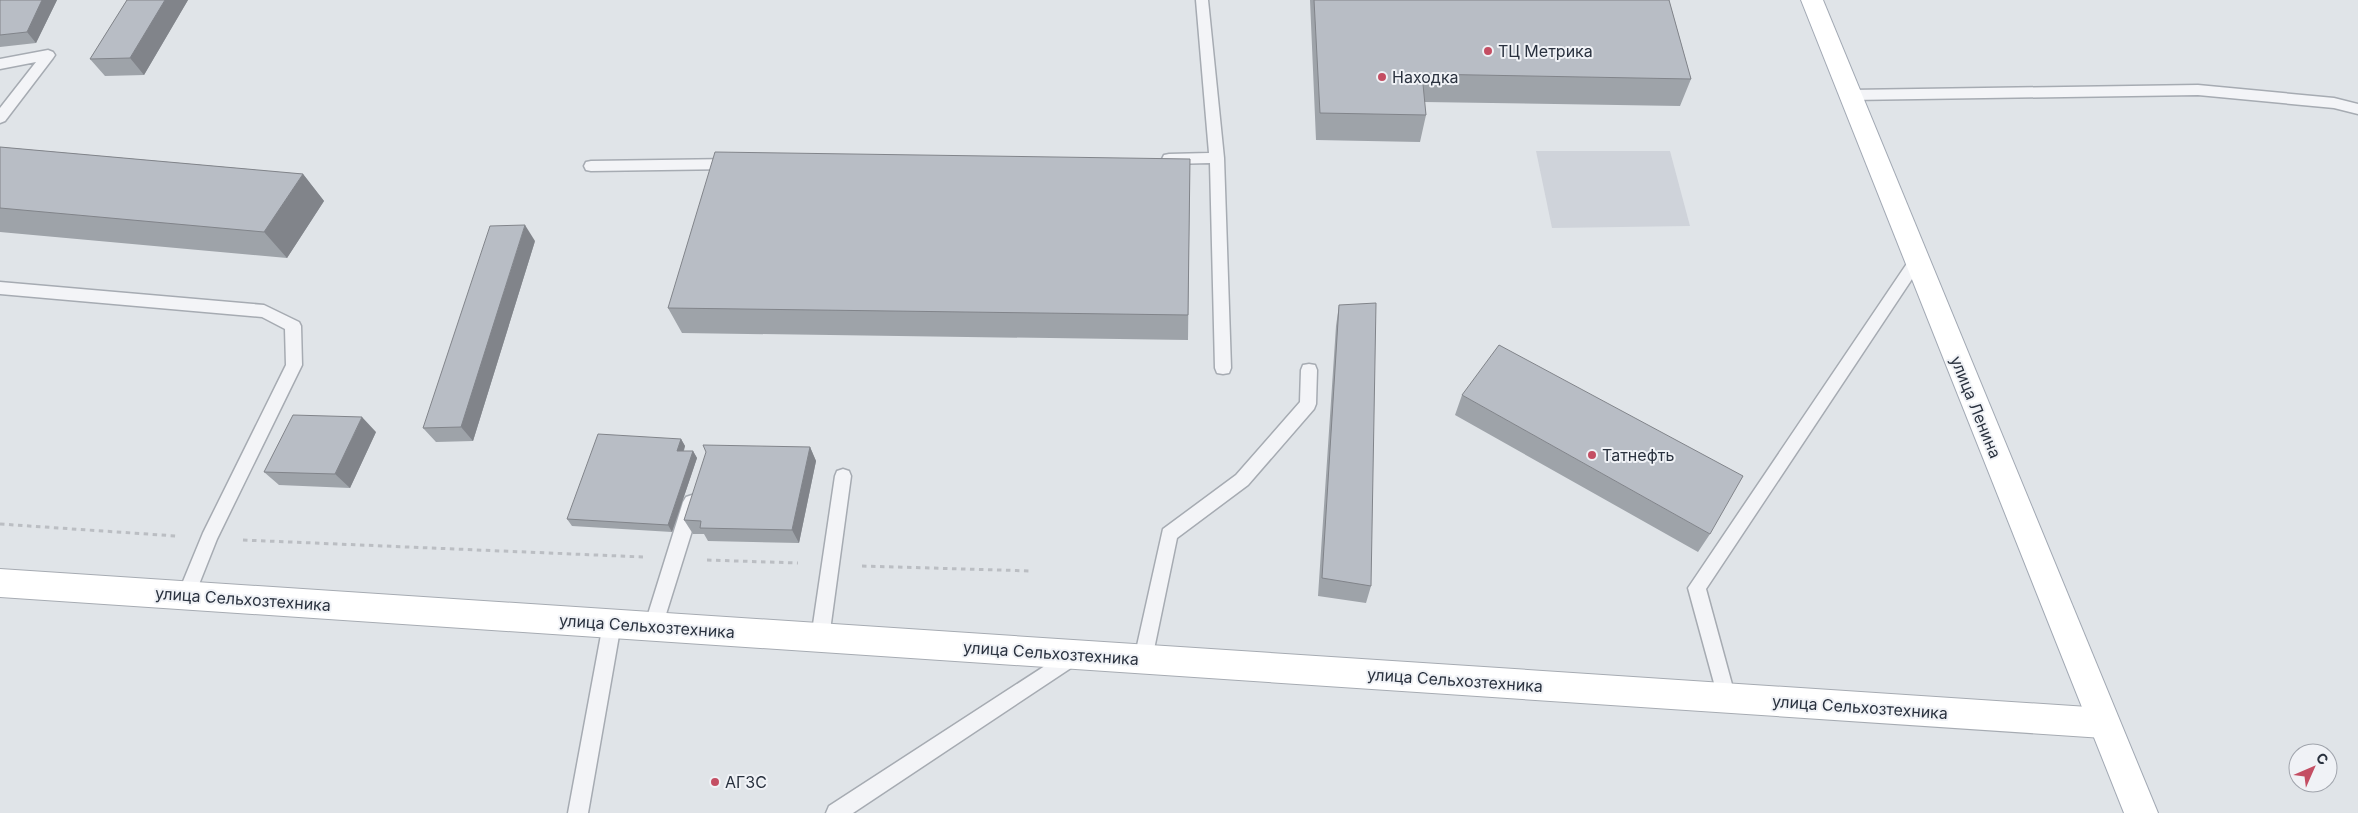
<svg xmlns="http://www.w3.org/2000/svg" width="2358" height="813" viewBox="0 0 2358 813" font-family="Inter,sans-serif">
	<rect width="100%" height="100%" fill="#e0e4e8"/>
	<path fill="#cfd3da" d="M1536,151H1670L1690,226L1552,228Z"/>
	<g fill="none" stroke-linecap="round" stroke-linejoin="round">
		<g stroke="#a6abb2" stroke-width="3">
			<path id="lane" d="M1196,0H1208L1224,158L1231,368L1229,373L1223,374L1217,373L1215,368L1210,163L1169,164L1164,163L1162,159L1164,155L1169,154L1209,153Z
				M48,50L53,52L55,55L53,58L5,121L0,123V108L36,62L0,69V59Z
				M2198,85L2334,98L2358,104V114L2334,108L2198,95L1851,100L1844,95L1851,90Z
				M732,159L737,160L739,164L737,168L732,169L591,171L586,170L584,166L586,162L591,161Z
				M1917,254L1922,256L1925,260L1922,264L1706,589L1736,699L1734,705L1727,708L1720,705L1688,588L1912,256Z
				M0,282L264,305L299,322L301,326L302,365L217,539L192,602L186,604L180,602L177,596L203,533L286,365L285,329L262,317L0,294Z
				M1309,364L1315,365L1317,370L1316,404L1314,409L1248,485L1177,538L1152,659L1149,665L1143,668L1137,665L1134,659L1163,529L1236,475L1300,402L1301,370L1303,365Z
				M843,469L849,471L851,476L829,638L826,644L820,646L814,644L811,638L835,476L837,471Z
				M692,495L698,497L701,502L662,627L659,633L653,635L647,633L644,627L683,502L686,497Z
				M612,616L618,618L621,624L588,813H568L603,624L606,618Z
				M1074,647L1080,650L1083,656L1080,662L853,813H826L829,806Z"/>
		</g>
		<g stroke="#a6abb2" stroke-width="2">
			<path id="secondary" d="M0,569L2103,708L2114,712L2119,723L2114,734L2103,738L0,597Z"/>
		</g>
		<g stroke="#a1a8b3" stroke-width="2">
			<path id="primary" d="M1801,0H1823L2158,813H2124Z"/>
		</g>
		<path stroke="#bbbec3" stroke-width="3" stroke-dasharray="4.5 4.5" stroke-linecap="butt" d="M0,524L176,536
			M243,540L643,557
			M707,560L798,563
			M862,566L1032,571"/>
		<use href="#lane" fill="#f3f4f7" fill-rule="evenodd"/>
		<use href="#secondary" fill="#fff" fill-rule="evenodd"/>
		<use href="#primary" fill="#fff" fill-rule="evenodd"/>
	</g>
	<path fill="#9ea3a9" d="M0,0H57L36,43L0,47Z
		M127,0H188L144,75L105,76L90,59Z
		M1310,0H1669L1691,79L1680,106L1424,102L1426,115L1420,142L1316,140Z
		M0,147L303,174L324,201L287,258L0,232Z
		M1190,159L1188,340L682,333L668,308Z
		M535,241L473,441L436,442L423,428Z
		M1339,305L1371,586L1366,603L1318,596L1336,326Z
		M1462,395L1710,534L1698,552L1455,415Z
		M376,432L350,488L279,485L264,472Z
		M681,439L685,446L684,451H693L697,458L672,532L572,526L567,519Z
		M810,447L816,461L799,543L708,541L704,534H693L684,520Z"/>
	<path fill="#81848a" d="M42,0H57L36,43L27,32Z
		M165,0H188L144,75L130,58Z
		M303,174L324,201L287,258L264,232Z
		M525,225L535,241L473,441L461,427Z
		M362,417L376,432L350,488L335,474Z
		M681,439L685,446L681,458L677,451Z
		M810,447L816,461L799,543L792,530Z
		M693,451L697,458L672,532L668,525Z"/>
	<path fill="#b8bdc5" stroke="#81848a" d="M0,0H42L27,32L0,35Z
		M127,0H165L130,58L90,59Z
		M1314,0H1669L1691,79L1422,74L1426,115L1320,113Z
		M0,147L303,174L264,232L0,208Z
		M715,152L1190,159L1188,315L668,308Z
		M525,225L461,427L423,428L490,226Z
		M1376,303L1371,586L1322,578L1339,305Z
		M1499,345L1743,476L1710,534L1462,395Z
		M293,415L362,417L335,474L264,472Z
		M598,434L681,439L677,451H693L668,525L567,519Z
		M703,445L810,447L792,530L700,528L701,521L684,520L706,452Z"/>
	<g fill="#c44e63" stroke="#f0f2f6" stroke-width="2">
		<circle cx="1488" cy="51" r="5"/>
		<circle cx="1382" cy="77" r="5"/>
		<circle cx="1592" cy="455" r="5"/>
		<circle cx="715" cy="782" r="5"/>
	</g>
	<g text-anchor="middle" dominant-baseline="central" stroke-width="4" stroke-linejoin="round" paint-order="stroke">
		<g font-size="16" fill="#2a323f" stroke="#f0f2f6" text-anchor="start">
			<text x="1498" y="51">ТЦ Метрика</text>
			<text x="1392" y="77">Находка</text>
			<text x="1602" y="455">Татнефть</text>
			<text x="725" y="782">АГЗС</text>
		</g>
		<g font-size="16" fill="#2a323f" stroke="#f0f2f6">
			<text transform="translate(1976 407) rotate(68)">улица Ленина</text>
			<text transform="translate(243 599) rotate(4)">улица Сельхозтехника</text>
			<text transform="translate(647 626) rotate(4)">улица Сельхозтехника</text>
			<text transform="translate(1051 653) rotate(4)">улица Сельхозтехника</text>
			<text transform="translate(1455 680) rotate(4)">улица Сельхозтехника</text>
			<text transform="translate(1860 707) rotate(4)">улица Сельхозтехника</text>
		</g>
	</g>
	<g transform="translate(2313 768) rotate(45)"><circle r="24" fill="#f0f2f6" stroke="#a1a5ad"/>
	<path d="M0-4L9 19L0 12L-9 19Z" fill="#c44e63"/>
	<text y="-8" font-size="14" font-weight="bold" text-anchor="middle" fill="#2a323f">С</text>
	</g>
</svg>
